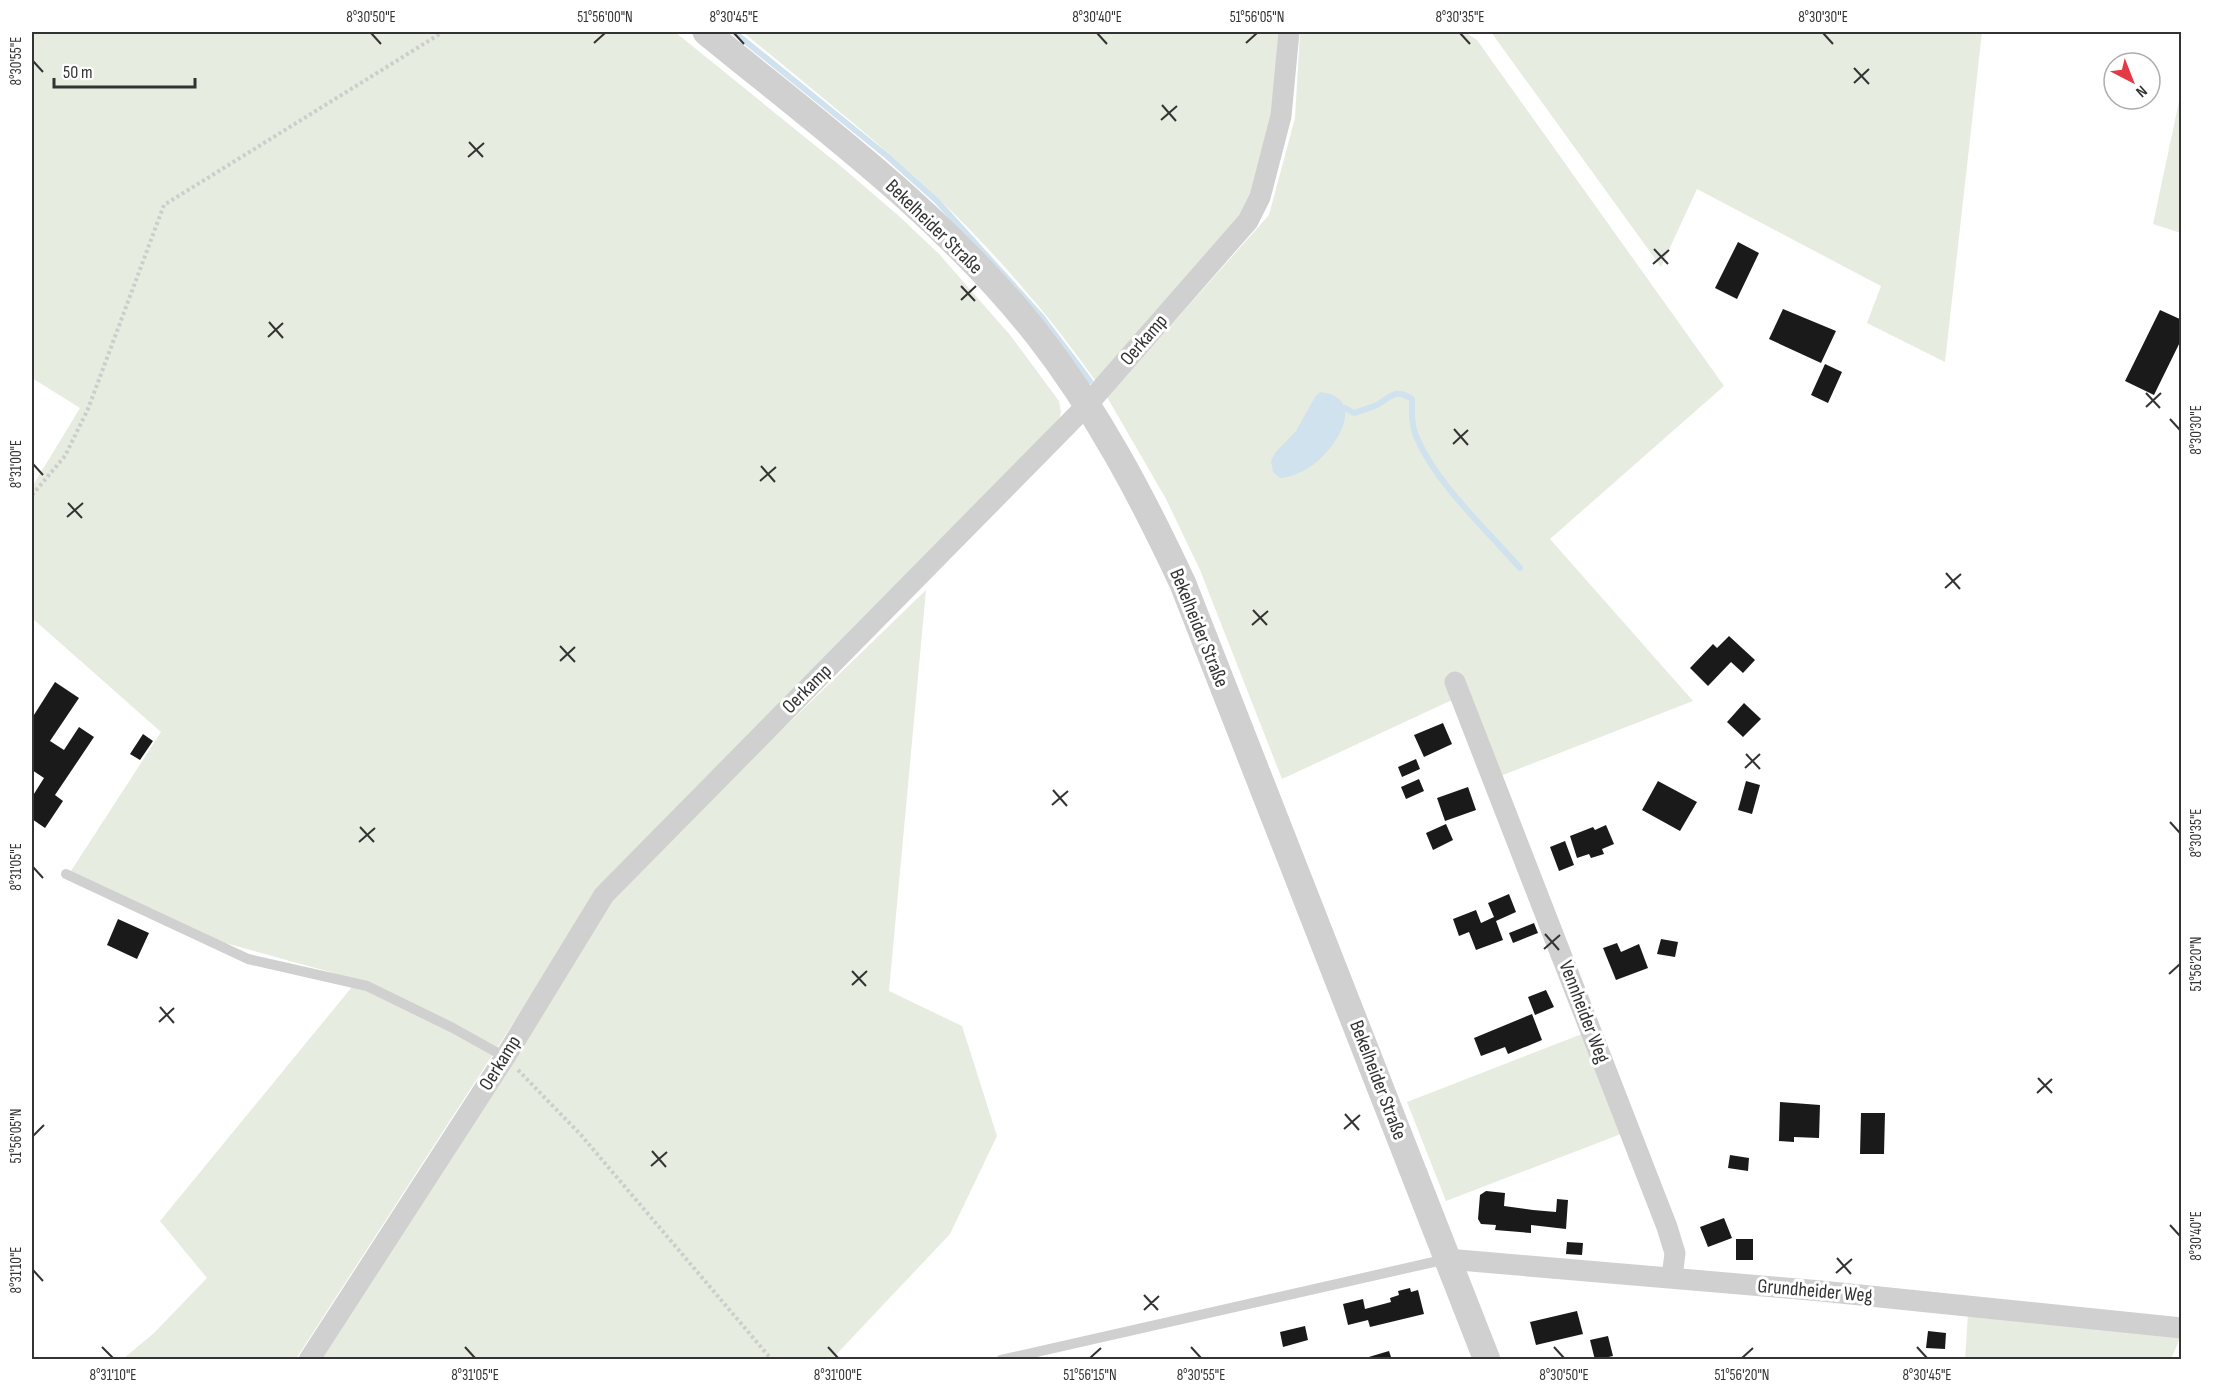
<svg xmlns="http://www.w3.org/2000/svg" width="2213" height="1391" viewBox="0 0 2213 1391" font-family="'Sofia Sans Condensed',sans-serif">
	<rect width="100%" height="100%" fill="#fff"/>
	<path fill="#e6ecdf" d="M32,32H675L843,168L900,217L939,254L1010,335L1059,401L1061,412L1059,420L685,798L599,890L296,1359H123L154,1333L207,1278L160,1221L356,982L330,972L214,940L71,871L161,732L32,618V487L80,408L32,378Z
		M743,32H1281C1275,95 1270,159 1242,218L1097,383C1051,317 998,256 940,200C878,141 809,87 743,32Z
		M1300,32H1465L1477,40L1724,386L1550,539L1693,701L1485,782L1452,700L1282,779L1200,570L1166,499L1107,397L1269,215L1295,118Z
		M1491,32H1982L1945,362L1867,323L1881,286L1697,189L1661,267Z
		M2181,92V233L2153,224Z
		M926,590L889,991L962,1026L997,1136L950,1234L832,1359L318,1360L611,902L726,784Z
		M1582,1034L1621,1134L1446,1201L1407,1102Z
		M1968,1314L2181,1336L2171,1359L1965,1360Z"/>
	<path fill="#cfe2ee" d="M1320,392C1368,398 1337,447 1314,464C1305,471 1292,477 1280,478L1273,472L1271,461L1275,453L1296,431L1315,397Z"/>
	<g fill="none" stroke-linecap="round" stroke-linejoin="round">
		<path stroke="#cfe2ee" stroke-width="6" d="M734,32L887,156L937,201L1041,316L1090,381
			M1345,408L1354,413C1362,410 1370,408 1377,405C1392,396 1395,388 1412,399C1412,412 1411,424 1416,436C1436,484 1486,529 1520,568"/>
	</g>
	<path fill="#1a1a1a" d="M1738,242L1759,253L1737,299L1715,288Z
		M1783,309L1836,331L1821,363L1769,339Z
		M2160,310L2182,320V338L2154,395L2125,381Z
		M1825,364L1842,372L1828,403L1811,395Z
		M1729,636L1755,660L1743,673L1731,662L1708,686L1690,668L1713,644L1717,648Z
		M55,682L79,698L50,741L64,750L79,727L94,737L55,795L63,801L45,828L32,819V797L44,778L32,770V718Z
		M1744,703L1761,719L1743,737L1727,722Z
		M1443,723L1452,744L1424,757L1414,735Z
		M143,734L153,741L140,760L130,754Z
		M1416,759L1420,769L1402,777L1398,767Z
		M1419,779L1424,791L1406,799L1401,787Z
		M1658,781L1697,802L1680,831L1642,810Z
		M1746,781L1760,785L1752,814L1738,810Z
		M1468,787L1476,810L1445,821L1437,798Z
		M1446,824L1453,840L1433,850L1426,833Z
		M1606,825L1614,844L1602,849L1604,854L1591,858L1589,854L1577,858L1570,836L1593,827L1595,830Z
		M1565,841L1574,865L1559,871L1550,847Z
		M1509,894L1516,912L1496,921L1503,940L1476,950L1469,932L1459,936L1453,919L1476,910L1481,923L1494,917L1488,903Z
		M118,919L149,933L137,959L107,945Z
		M1534,923L1538,933L1513,943L1509,933Z
		M1661,939L1678,942L1675,957L1657,954Z
		M1617,943L1621,952L1639,944L1648,968L1616,980L1603,948Z
		M1546,990L1554,1007L1535,1015L1528,997Z
		M1532,1014L1542,1040L1508,1054L1505,1047L1481,1056L1474,1038Z
		M1780,1102L1820,1105L1819,1138L1794,1137V1142L1779,1141Z
		M1861,1113H1885L1884,1154H1860Z
		M1730,1155L1749,1158L1748,1171L1728,1168Z
		M1486,1191L1505,1193L1504,1206L1533,1210L1556,1212L1557,1199L1568,1200L1566,1229L1531,1225V1233L1495,1230L1496,1225L1481,1224L1478,1219L1480,1195Z
		M1724,1218L1732,1238L1708,1247L1700,1227Z
		M1736,1239H1753V1260H1736Z
		M1567,1242L1583,1243L1582,1255L1566,1254Z
		M1410,1288L1411,1292L1418,1290L1424,1314L1370,1327L1368,1320L1348,1325L1343,1304L1363,1299L1365,1309L1391,1302L1390,1298L1399,1295L1398,1291Z
		M1577,1311L1583,1334L1536,1345L1530,1322Z
		M1305,1326L1308,1340L1283,1347L1280,1332Z
		M1928,1331L1946,1333L1945,1349L1926,1348Z
		M1608,1336L1613,1356L1595,1360L1590,1340Z
		M1389,1351L1392,1360H1362V1359Z"/>
	<g fill="none" stroke-linecap="round" stroke-linejoin="round">
		<path stroke="#cdcdcd" stroke-width="4" stroke-dasharray="3 3" stroke-linecap="butt" d="M32,495L65,456L88,409L164,205L443,32
			M518,1070L581,1135L772,1360"/>
		<path stroke="#d0d0d0" stroke-width="10" d="M66,874L248,959L367,986L453,1028L505,1057
			M1001,1360L1447,1259"/>
		<path stroke="#d0d0d0" stroke-width="21" d="M1455,682L1667,1227L1675,1253L1672,1278
			M1447,1259L1821,1291L2182,1328
			M309,1360L505,1057L604,895L1087,405L1248,221L1260,197L1281,116L1289,32"/>
		<path stroke="#d0d0d0" stroke-width="27" d="M706,32C821,126 944,216 1037,334C1097,411 1142,496 1183,584L1487,1360"/>
	</g>
	<path fill="none" stroke="#333" stroke-width="2" d="M371,33L381,44M734,33L744,44M1097,33L1107,44M1460,33L1470,44M1823,33L1833,44M594,43L605,33M1246,43L1257,33M33,61L43,72M1854,68L1869,84M1854,83L1869,69M1162,105L1176,121M1161,120L1177,106M469,142L483,157M468,157L484,143M1654,249L1668,264M1653,264L1669,250M961,286L975,301M961,300L976,286M269,322L283,338M268,337L283,323M2146,393L2160,408M2146,407L2161,393M2170,419L2180,430M1454,429L1468,445M1453,444L1468,430M33,464L43,475M761,466L775,482M760,481L776,467M68,503L82,518M67,517L83,503M1946,573L1960,589M1945,588L1961,574M1253,610L1267,625M1252,625L1268,611M560,646L575,662M560,661L575,647M1746,754L1760,769M1745,768L1760,754M1053,790L1067,806M1052,805L1068,791M2170,822L2180,833M360,827L374,842M359,842L375,828M33,867L43,878M1545,934L1559,950M1544,949L1560,935M852,971L866,986M2169,974L2180,964M852,985L867,971M160,1007L174,1023M159,1022L174,1008M2038,1078L2052,1093M2037,1093L2052,1079M1345,1114L1359,1130M1344,1129L1360,1115M33,1136L44,1125M652,1151L666,1167M651,1166L667,1152M2170,1225L2180,1236M1837,1258L1851,1274M33,1270L43,1281M1836,1273L1852,1259M1144,1295L1158,1310M1144,1310L1159,1296M102,1347L113,1358M465,1347L475,1358M828,1347L838,1358M1191,1347L1201,1358M1554,1347L1564,1358M1917,1347L1927,1358M1090,1358L1101,1348M1742,1358L1753,1348"/>
	<g text-anchor="middle" dominant-baseline="central" stroke-width="6" stroke-linejoin="round" paint-order="stroke">
		<g font-size="20" fill="#333" stroke="#fff">
			<text transform="translate(934 227) rotate(44)">Bekelheider Straße</text>
			<text transform="translate(1144 340) rotate(-49)">Oerkamp</text>
			<text transform="translate(1199 628) rotate(68)">Bekelheider Straße</text>
			<text transform="translate(807 689) rotate(-45)">Oerkamp</text>
			<text transform="translate(1584 1012) rotate(69)">Vennheider Weg</text>
			<text transform="translate(500 1063) rotate(-58)">Oerkamp</text>
			<text transform="translate(1378 1080) rotate(69)">Bekelheider Straße</text>
			<text transform="translate(1815 1291) rotate(5)">Grundheider Weg</text>
		</g>
	</g>
	<rect width="2213" height="1391" fill="none" stroke="#ffffff" stroke-width="66"/>
	<g transform="translate(2132 81) rotate(138)"><circle r="28" fill="#ffffff" stroke="#adadad" stroke-width="1.5"/>
	<path d="M0-4.5L10 22L0 15L-10 22Z" fill="#e63946"/>
	<text y="-9" font-size="16" font-weight="bold" text-anchor="middle" fill="#333333">N</text>
	</g>
	<path d="M54 78v9h141v-9" fill="none" stroke="#333333" stroke-width="3"/>
	<text x="63" y="78" font-size="18" fill="#333333" stroke="#ffffff" stroke-width="4.5" paint-order="stroke">50 m</text>
	<rect x="33" y="33" width="2147" height="1325" fill="none" stroke="#333" stroke-width="2"/>
	<g font-size="15" text-anchor="middle" fill="#333">
		<text x="371" y="22">8°30'50"E</text>
		<text x="605" y="22">51°56'00"N</text>
		<text x="734" y="22">8°30'45"E</text>
		<text x="1097" y="22">8°30'40"E</text>
		<text x="1257" y="22">51°56'05"N</text>
		<text x="1460" y="22">8°30'35"E</text>
		<text x="1823" y="22">8°30'30"E</text>
		<text transform="translate(16 61) rotate(-90)" y="5">8°30'55"E</text>
		<text transform="translate(2196 430) rotate(-90)" y="5">8°30'30"E</text>
		<text transform="translate(16 464) rotate(-90)" y="5">8°31'00"E</text>
		<text transform="translate(2196 833) rotate(-90)" y="5">8°30'35"E</text>
		<text transform="translate(16 867) rotate(-90)" y="5">8°31'05"E</text>
		<text transform="translate(2196 964) rotate(-90)" y="5">51°56'20"N</text>
		<text transform="translate(16 1136) rotate(-90)" y="5">51°56'05"N</text>
		<text transform="translate(2196 1236) rotate(-90)" y="5">8°30'40"E</text>
		<text transform="translate(16 1270) rotate(-90)" y="5">8°31'10"E</text>
		<text x="113" y="1380">8°31'10"E</text>
		<text x="475" y="1380">8°31'05"E</text>
		<text x="838" y="1380">8°31'00"E</text>
		<text x="1090" y="1380">51°56'15"N</text>
		<text x="1201" y="1380">8°30'55"E</text>
		<text x="1564" y="1380">8°30'50"E</text>
		<text x="1742" y="1380">51°56'20"N</text>
		<text x="1927" y="1380">8°30'45"E</text>
	</g>
</svg>
